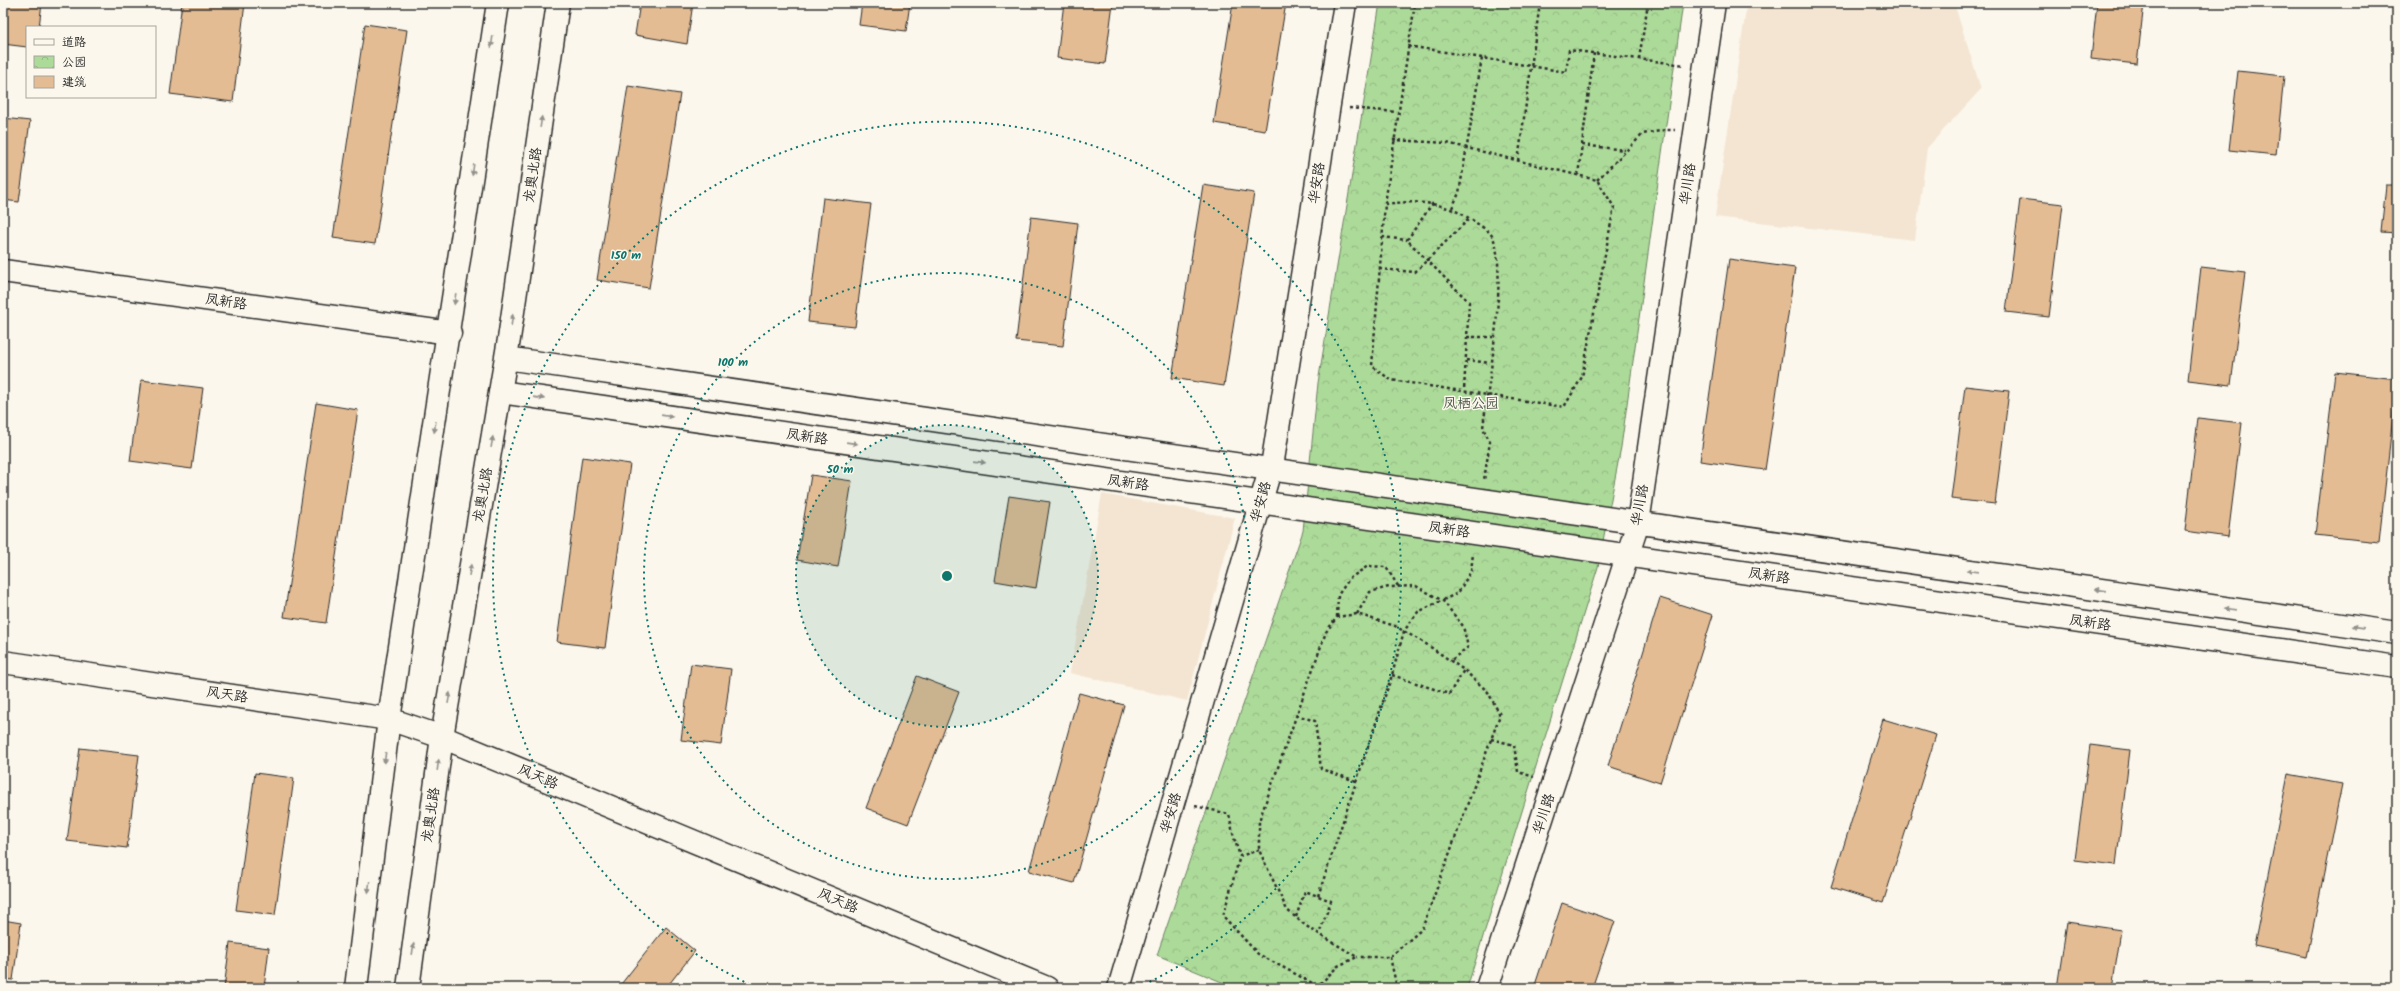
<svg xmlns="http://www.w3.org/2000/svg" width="2400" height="991" viewBox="0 0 2400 991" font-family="Kalam,'LXGW WenKai TC',sans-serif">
	<defs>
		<pattern id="park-crowns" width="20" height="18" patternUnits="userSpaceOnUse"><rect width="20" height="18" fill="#acda99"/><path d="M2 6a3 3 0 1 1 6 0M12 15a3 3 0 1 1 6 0" fill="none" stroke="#94bb84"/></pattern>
	</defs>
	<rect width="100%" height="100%" fill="#fbf7ec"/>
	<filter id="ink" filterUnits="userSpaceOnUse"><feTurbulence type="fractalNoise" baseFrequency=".025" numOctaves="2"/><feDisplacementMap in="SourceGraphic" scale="8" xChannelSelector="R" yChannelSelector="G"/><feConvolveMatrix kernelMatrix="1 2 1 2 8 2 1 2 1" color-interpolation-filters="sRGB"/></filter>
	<g filter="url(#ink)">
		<path fill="#f4e5d2" d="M1747,3H1954L1981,89L1927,148L1915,240L1715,217Z
			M1102,494L1235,518L1187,701L1070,673Z"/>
		<path fill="url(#park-crowns)" stroke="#6c8262" d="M1380,3H1683L1621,447L1598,567L1467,988H1236L1157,955L1303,531L1318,383Z"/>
		<path fill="#e3bc94" stroke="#2b2b2b" d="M3,3H42L39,27H27V47L3,44Z
			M182,3H245L233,102L170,94Z
			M640,3H693L687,44L635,35Z
			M862,3H910L906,31L859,25Z
			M1064,3H1113L1105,64L1057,58Z
			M1233,3H1286L1265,131L1214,123Z
			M2097,3H2144L2137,64L2091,59Z
			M365,24L407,30L375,244L333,238Z
			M2238,71L2284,76L2276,155L2229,150Z
			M628,86L680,94L649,288L597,280Z
			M3,118L30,121L19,202L3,200Z
			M1203,185L1254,193L1224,386L1172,378Z
			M2386,185H2397V233L2381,232Z
			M823,198L871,204L855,327L808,322Z
			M2020,199L2063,204L2049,317L2006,312Z
			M1031,217L1078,223L1063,346L1016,341Z
			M1729,259L1795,268L1765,470L1700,461Z
			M2201,267L2245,272L2231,385L2188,380Z
			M2335,372L2397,379L2379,542L2315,535Z
			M141,380L203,388L192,469L130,461Z
			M1965,386L2009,391L1995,504L1951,499Z
			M316,403L358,410L326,623L284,617Z
			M2198,418L2242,423L2228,537L2185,531Z
			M582,457L630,464L605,648L557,642Z
			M811,475L852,481L838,567L797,560Z
			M1009,496L1050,502L1036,588L995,581Z
			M1660,598L1713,615L1660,783L1608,766Z
			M691,664L731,669L721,745L681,740Z
			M917,676L959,692L908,824L866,808Z
			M1079,693L1124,705L1074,883L1029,871Z
			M1883,719L1936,735L1883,903L1831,887Z
			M2090,745L2130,750L2116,865L2075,860Z
			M80,748L139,755L127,848L67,841Z
			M255,773L294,778L275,915L236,910Z
			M2288,774L2342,784L2307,957L2254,946Z
			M1562,903L1615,921L1592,988H1534Z
			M3,920L21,923L13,980L3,979Z
			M2067,922L2121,930L2112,988H2057Z
			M666,927L695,951L666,988H618Z
			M230,943L269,948L264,988H224Z"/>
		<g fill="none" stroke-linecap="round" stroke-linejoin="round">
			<g stroke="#2b2b2b" stroke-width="25">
				<path id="minor" d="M3,271L450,333
					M3,662L389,719L442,737L1047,988
					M1119,988L1273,460L1345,3
					M1487,988L1638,523L1714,3"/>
			</g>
			<g stroke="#2b2b2b" stroke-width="25">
				<path id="major" d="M506,358L2397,633
					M500,392L2397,667
					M356,988L389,719L498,3
					M408,988L442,737L509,339L558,3"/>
			</g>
			<path stroke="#2b2b2b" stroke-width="2.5" stroke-dasharray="3 3" stroke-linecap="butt" d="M1552,3L1569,6V3
				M1408,46L1482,58
				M1639,59L1648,3
				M1349,108L1398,112
				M1393,140L1447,143L1597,180L1614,207L1582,377L1564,407L1391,380L1372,366L1385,204L1415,3
				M1582,145L1625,150
				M1518,161L1540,3
				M1578,175L1594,53
				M1597,180L1643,134L1665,130H1675
				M1433,203L1407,240L1469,302L1464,390
				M1385,204C1419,200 1446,202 1475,222C1479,225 1486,229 1490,233C1511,257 1487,393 1483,428L1490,442L1484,480
				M1452,208L1459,193L1482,58L1566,72L1569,50L1685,65
				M1382,237L1407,240
				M1379,269L1415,272L1470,218
				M1467,337H1493
				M1466,360L1490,363
				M1357,614L1370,592L1389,587L1416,586L1443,601L1463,626L1468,647L1450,661
				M1337,617L1338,595L1350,578L1368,566L1386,567L1398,586
				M1392,675L1449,694L1464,670
				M1296,715L1315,721L1321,769L1356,781
				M1491,739L1514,745L1518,772L1534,777
				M1195,806L1229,814L1234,838L1240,856
				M1259,850L1240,856L1223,916L1258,954L1318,986
				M1318,896L1392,675L1404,631L1418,612L1458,593L1471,571L1473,554
				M1296,917L1305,891L1331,901L1319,934
				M1390,957L1397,988
				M1316,988L1338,966L1357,957L1306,926L1287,910L1259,850V821L1326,632L1337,617L1357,614L1395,626L1426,644L1464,670L1488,692L1500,715L1422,929L1390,957H1357"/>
			<use href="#minor" stroke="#fbf7ec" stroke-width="22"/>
			<use href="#major" stroke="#fbf7ec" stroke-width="22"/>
		</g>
		<defs><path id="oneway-solid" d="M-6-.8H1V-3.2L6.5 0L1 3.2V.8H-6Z"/></defs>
		<g fill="#93918c">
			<use href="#oneway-solid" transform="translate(492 42) rotate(98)"/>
			<use href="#oneway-solid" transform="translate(541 122) rotate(-82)"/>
			<use href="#oneway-solid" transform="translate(473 170) rotate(98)"/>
			<use href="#oneway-solid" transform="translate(455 299) rotate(98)"/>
			<use href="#oneway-solid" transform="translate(512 320) rotate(-82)"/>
			<use href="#oneway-solid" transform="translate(539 398) rotate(8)"/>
			<use href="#oneway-solid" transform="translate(667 416) rotate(8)"/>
			<use href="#oneway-solid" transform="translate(435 427) rotate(99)"/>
			<use href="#oneway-solid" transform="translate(492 442) rotate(-81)"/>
			<use href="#oneway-solid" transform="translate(852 443) rotate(8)"/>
			<use href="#oneway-solid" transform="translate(980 462) rotate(8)"/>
			<use href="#oneway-solid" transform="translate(470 570) rotate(-80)"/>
			<use href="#oneway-solid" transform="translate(1972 571) rotate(-172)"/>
			<use href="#oneway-solid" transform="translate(2101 590) rotate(-172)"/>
			<use href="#oneway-solid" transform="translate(2230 609) rotate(-172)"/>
			<use href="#oneway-solid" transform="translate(2358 627) rotate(-172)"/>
			<use href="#oneway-solid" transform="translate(449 698) rotate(-80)"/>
			<use href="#oneway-solid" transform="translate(385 758) rotate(97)"/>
			<use href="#oneway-solid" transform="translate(438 765) rotate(-82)"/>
			<use href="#oneway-solid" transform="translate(369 887) rotate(97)"/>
			<use href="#oneway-solid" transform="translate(413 949) rotate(-82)"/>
		</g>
	</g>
	<circle cx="947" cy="576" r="151" fill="#0f766e" fill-opacity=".12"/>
	<g fill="none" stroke="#0f766e" stroke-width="2" stroke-dasharray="2 4">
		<circle cx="947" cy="576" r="151"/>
		<circle cx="947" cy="576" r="303"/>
		<path d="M755 987A454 454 0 1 1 1139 987"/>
	</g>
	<g text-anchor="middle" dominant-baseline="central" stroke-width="3" stroke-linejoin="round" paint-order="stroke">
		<g font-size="14" fill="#2b2b2b" stroke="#fbf7ec">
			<text transform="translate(533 175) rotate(-82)">龙奥北路</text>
			<text transform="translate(1317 183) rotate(-81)">华安路</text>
			<text transform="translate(1688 184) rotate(-82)">华川路</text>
			<text transform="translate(226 302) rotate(8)">凤新路</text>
			<text transform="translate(807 437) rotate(8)">凤新路</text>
			<text transform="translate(1128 483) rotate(8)">凤新路</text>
			<text transform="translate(483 495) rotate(-80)">龙奥北路</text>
			<text transform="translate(1261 502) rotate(-74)">华安路</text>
			<text transform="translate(1640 505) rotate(-80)">华川路</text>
			<text transform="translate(1449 530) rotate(8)">凤新路</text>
			<text transform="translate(1769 576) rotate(8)">凤新路</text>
			<text transform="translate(2090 623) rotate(8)">凤新路</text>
			<text transform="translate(227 695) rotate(8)">风天路</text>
			<text transform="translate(538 777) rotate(23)">风天路</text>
			<text transform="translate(1171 813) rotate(-73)">华安路</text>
			<text transform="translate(1544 814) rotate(-72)">华川路</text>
			<text transform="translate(431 815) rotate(-82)">龙奥北路</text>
			<text transform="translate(838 901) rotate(23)">风天路</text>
		</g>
		<g font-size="14" fill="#4b5746" stroke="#fbf7ec">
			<text x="1471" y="404">凤栖公园</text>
		</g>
	</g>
	<circle cx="947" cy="576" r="6" fill="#0f766e" stroke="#fbf7ec" stroke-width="2"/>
	<g font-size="12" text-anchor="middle" font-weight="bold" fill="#0f766e" stroke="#fbf7ec" stroke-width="3" stroke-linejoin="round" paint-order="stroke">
		<text x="626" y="259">150 m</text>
		<text x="733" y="366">100 m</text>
		<text x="840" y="473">50 m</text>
	</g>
	<rect width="2400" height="991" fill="none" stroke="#fbf7ec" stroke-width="16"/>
	<rect x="8" y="8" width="2384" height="975" fill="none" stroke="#2b2b2b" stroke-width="1.5" filter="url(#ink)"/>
	<rect x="26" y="26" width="130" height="72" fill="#fbf7ec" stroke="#a8a59f"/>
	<rect x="34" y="39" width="20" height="6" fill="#fbf7ec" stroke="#a8a59f"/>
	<text x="62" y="46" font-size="12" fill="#2b2b2b">道路</text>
	<rect x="34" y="56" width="20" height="12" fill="url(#park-crowns)" stroke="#a8a59f"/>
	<text x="62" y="66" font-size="12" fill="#2b2b2b">公园</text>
	<rect x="34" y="76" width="20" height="12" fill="#e3bc94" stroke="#a8a59f"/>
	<text x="62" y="86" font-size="12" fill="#2b2b2b">建筑</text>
</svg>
